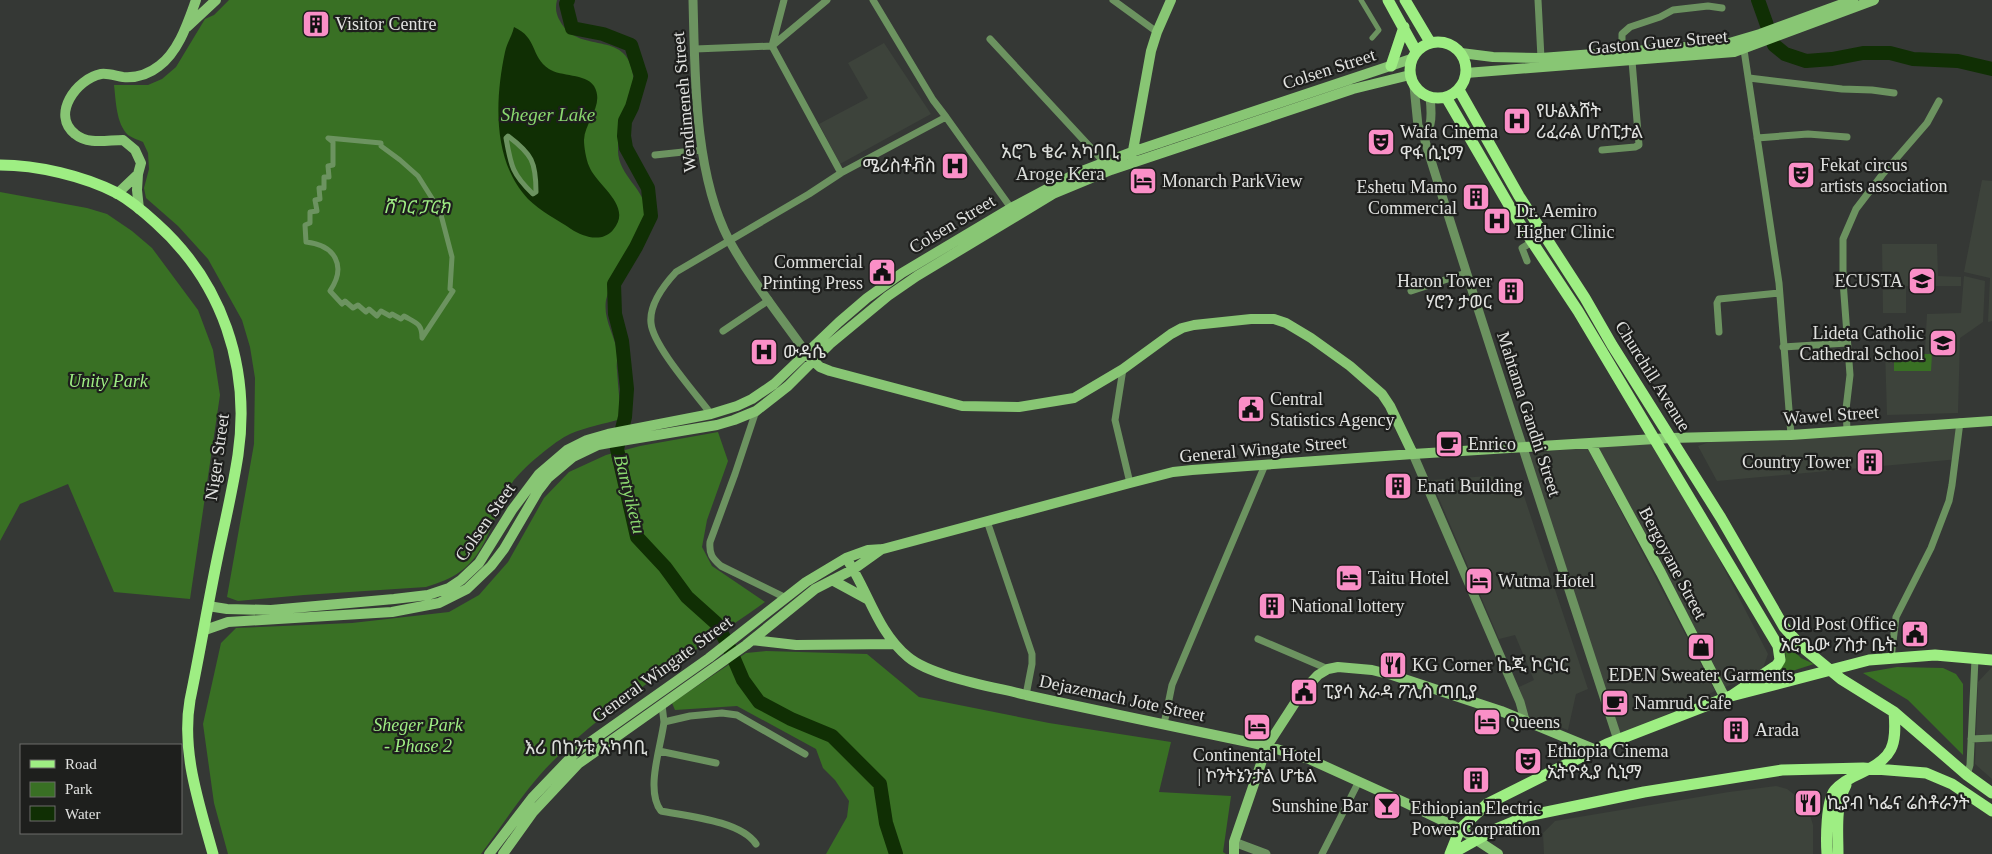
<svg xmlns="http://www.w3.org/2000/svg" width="1992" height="854" viewBox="0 0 1992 854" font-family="'Times New Roman','Noto Sans Ethiopic',serif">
	<rect width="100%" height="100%" fill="#353835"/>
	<path fill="#3d433b" d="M884,43L931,114L840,164L819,124L868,98L848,63Z
		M1982,180L1992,181V321L1988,322L1990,278L1964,272Z
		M1882,244H1937L1938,276L1961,277V286H1906V313H1883Z
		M1964,276L1985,281L1983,322L1960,338L1958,413L1887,415L1885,349L1925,350L1927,314L1961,313Z
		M1962,420L1959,459L1717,481L1698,446L1718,439Z
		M1656,443L1687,497L1768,654L1762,671L1721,689L1593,447Z
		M1587,447L1715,691L1617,738L1527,454Z
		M1489,476L1502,478L1509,493H1523L1588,689L1576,694L1568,730L1529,716L1519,687L1534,680L1515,635L1499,639L1431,480Z
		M1992,667V779L1975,764L1978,682Z
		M1776,786L1787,789L1800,799L1809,812L1813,825V854H1544L1543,833L1555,821L1729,792Z"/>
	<path fill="#397024" d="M229,0H557C555,8 556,14 560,21C578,56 627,28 633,75C635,91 624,110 620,126C618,133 618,141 618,149C617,176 647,189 647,216C646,236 630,250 620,265C614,275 609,289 606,300C603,319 614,334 617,351C618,358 616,364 617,370C618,387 620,403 621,419C604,424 586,427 570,434C556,440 520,470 512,483C494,511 489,551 461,571C451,579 438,583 426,587L304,595L238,601L227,597L254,444L255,378L250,347L242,320L208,259L178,226L146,198L144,188L149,169L148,153L143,142C139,140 132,138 128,135C116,123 116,101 114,85H148L162,79L176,67L205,19L214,15Z
		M0,192L87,208L107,214L132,231L152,248L198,310L213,350L220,395L190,599L114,592L68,484L20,504L0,541Z
		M1894,354H1932L1931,371H1894Z
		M718,432L728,461L707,520L702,547L712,566L765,602C694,653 615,699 553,761C525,789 504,823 481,854H228L214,803L203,724L221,643L236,628L352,623L449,612L479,595L508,562L544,498L569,472L606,455L640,446Z
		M1783,640L1801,658L1814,664L1773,677C1786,663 1788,659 1783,640Z
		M766,651L867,654L919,697L1049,723L1171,742L1159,792L1231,796L1223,852L1226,854H826L847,817L849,801L835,780L823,768L816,749L737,706L675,710L672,703L746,653Z
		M1897,667L1943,668L1956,674L1963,684V755L1908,700L1863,673Z"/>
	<path fill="#102f04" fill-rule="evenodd" d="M514,27C538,38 530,56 549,69C561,77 585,73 594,86C605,105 585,121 584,140C584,147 586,159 589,166C596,185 634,206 613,230C602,243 583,237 571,229C558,220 540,211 528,199C492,161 495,99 505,52C507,43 512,36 514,27ZM508,136L531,159L536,192L533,194L511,166Z"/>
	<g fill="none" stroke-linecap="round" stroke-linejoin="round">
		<path stroke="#102f04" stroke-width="14" d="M568,0L566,4L572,28L603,34L631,45L641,76L632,107L625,121L624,136L626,148L648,188L651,216L636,247L614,284L615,314L622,341L627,389L625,417L617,449L637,537L665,567L687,597L716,623L728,645L743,680L759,702L791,719L832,736L880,784L886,823L896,854
			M1758,0L1774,45L1785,54L1806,61L1832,59L1863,53H1890L1913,59L1958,61L1992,69"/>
		<path stroke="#6c9360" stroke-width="5" d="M1361,0L1379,30L1372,38
			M508,136C532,154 536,162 536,192L533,194C512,174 511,166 506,138Z
			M328,138L381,143V146L400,160L418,176L440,211L452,257L450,289L453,291L422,338C422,323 416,323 404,316L401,319L392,314L390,316L381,311L377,316L369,309L366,312L358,305L353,308L345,301L342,304L330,291C347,266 335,245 306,242L305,225L310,223V212L317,211L315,200L320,199L319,188H324V177H329L328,166L333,165V142Z"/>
		<path stroke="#6c9360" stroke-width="7" d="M873,0L933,100L946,117
			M1113,0L1157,32
			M1538,0L1541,58
			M990,39L1104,162
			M695,49L772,46L784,0
			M1744,50L1779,283L1791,435
			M1622,53V34L1630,27L1660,17L1673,10L1708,6L1722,8
			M1749,78L1842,89L1872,90L1894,93
			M1757,138L1808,134L1847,137
			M1602,150L1635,147L1639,145L1632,61
			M655,155L702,150
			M841,173L946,117L1011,208
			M1527,261L1522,248L1532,242
			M1411,291L1466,273
			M723,331L769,300
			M1719,332L1717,303L1719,299L1779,293
			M1783,347L1847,343
			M1123,369L1115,420L1130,483
			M756,411L735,474L710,542C709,554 712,558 721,566L786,598
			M711,414C696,394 653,346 651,323C649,304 664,285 676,272L809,194L841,173L772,46L827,0
			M1847,430L1846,409L1850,375L1843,281V239L1856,209L1882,175L1927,123L1939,101
			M987,521L1032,654V664L1026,695
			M1258,639L1328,669
			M1891,658L1896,617L1931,548L1949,501L1952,485L1960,422
			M662,705L664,722
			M1164,724L1172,685L1265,465
			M1971,739L1992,738
			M659,751L716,763
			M1967,775L1970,765L1975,659
			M756,844C741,821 687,816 661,811C645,790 661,747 664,722L690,716L722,713L737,715L805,754
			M1322,854L1359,781"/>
		<path stroke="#6c9360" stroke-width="9" d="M693,0C695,75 694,173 729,240C751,280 781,317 807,354
			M1414,86L1418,126L1424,135
			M1430,97C1431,106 1432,116 1430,124C1428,131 1424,133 1425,141C1487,341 1553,540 1618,740
			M1413,454L1520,702L1525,720
			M1234,842L1266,854"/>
		<path stroke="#88c674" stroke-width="10" d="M187,27L216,0
			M1461,53L1493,57L1541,58L1726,44L1760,34L1853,0
			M1466,73L1734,52L1874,0
			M1132,156L1151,51L1157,32L1171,0
			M117,194L138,174
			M139,209L137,190L138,174L141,163L135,150L123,140C107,140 88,145 75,134C51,115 76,79 101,74C108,73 116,76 123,77C136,78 149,74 159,66C179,51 188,22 196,0
			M809,357L820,367L830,371L962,406L1019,407L1074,398L1123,369L1171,334L1182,328L1194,325L1251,319H1274L1286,323L1311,338L1350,366L1382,394L1390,406L1413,454
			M1591,444L1661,573L1725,698
			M846,558C868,590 877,632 908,657C932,677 995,687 1026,695C1107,713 1187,729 1267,746L1309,759L1406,803L1460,829L1498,854
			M832,580L867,599
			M208,606L227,609L271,610L394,599L428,595L449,588L461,580L479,563L512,510L539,474L567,450L587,440L608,434L711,414L737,406L752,399L774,384L839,322L867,298L902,273L1011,208L1077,173L1132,152L1411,59
			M205,630L228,622L392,612L439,603L467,589L491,566L504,549L538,491L548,478L573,457L598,445L609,443L717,425L734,420L756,411L788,386L830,344L888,296L917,276L1053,194L1111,170L1353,89L1410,75
			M752,640L796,645L895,644
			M489,854L532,798L576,752L709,658L806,582L846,558L868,550L883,549L1130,483L1173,472L1192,470L1413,454L1671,438L1791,435L1992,421
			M503,854L533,812L578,764L746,645L815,589L854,569L882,549
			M1234,854V842L1267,746L1302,692L1318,675L1328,669L1338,667L1372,670L1392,675L1501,711L1596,750"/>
		<path stroke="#9eee83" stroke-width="11" d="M1388,0L1416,51
			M1405,0L1430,42
			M1410 70a28 28 0 1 1 56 0a28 28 0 1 1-56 0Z
			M1391,66L1404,27
			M1459,90L1519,196L1585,298L1612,345L1721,518L1784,627L1801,646L1841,679L1894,712L1967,775L1992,793
			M1446,97L1517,219L1578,311L1778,646L1780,660L1777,665L1731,696
			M0,165C37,165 84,176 117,193C131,201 144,212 156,223C222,282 251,367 238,455C233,488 225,522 218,555C208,603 200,652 190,700C181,752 199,803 213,854
			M1450,854L1460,829L1487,804L1607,744L1731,696L1869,660L1935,655L1992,660
			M1451,854L1496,829L1527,816L1644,792L1782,770L1863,768L1926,773L1952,784L1992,811
			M1827,854C1826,840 1826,800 1835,790C1842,782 1852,777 1861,773C1893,758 1897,746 1894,712
			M1838,854C1838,832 1835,805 1846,785"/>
	</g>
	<defs>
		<g id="building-square" transform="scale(1.4375)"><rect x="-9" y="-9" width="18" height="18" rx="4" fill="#fa8fc7" stroke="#1e1f1d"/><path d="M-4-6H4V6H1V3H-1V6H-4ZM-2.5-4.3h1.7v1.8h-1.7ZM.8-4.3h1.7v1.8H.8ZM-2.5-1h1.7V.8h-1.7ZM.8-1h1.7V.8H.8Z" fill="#111"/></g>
		<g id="hospital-square" transform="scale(1.4375)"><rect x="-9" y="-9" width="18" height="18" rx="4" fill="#fa8fc7" stroke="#1e1f1d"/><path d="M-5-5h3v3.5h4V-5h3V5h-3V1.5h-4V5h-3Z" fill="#111"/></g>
		<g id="theatre-square" transform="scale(1.4375)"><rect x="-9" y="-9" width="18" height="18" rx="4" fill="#fa8fc7" stroke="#1e1f1d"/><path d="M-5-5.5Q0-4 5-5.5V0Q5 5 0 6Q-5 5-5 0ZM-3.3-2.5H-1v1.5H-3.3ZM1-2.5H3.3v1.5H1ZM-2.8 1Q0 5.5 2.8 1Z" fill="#111"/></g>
		<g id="hotel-square" transform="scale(1.4375)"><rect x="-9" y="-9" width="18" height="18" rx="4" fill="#fa8fc7" stroke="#1e1f1d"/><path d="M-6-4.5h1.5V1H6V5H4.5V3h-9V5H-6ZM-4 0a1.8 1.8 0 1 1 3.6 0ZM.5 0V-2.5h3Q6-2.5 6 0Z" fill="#111"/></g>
		<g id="civic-square" transform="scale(1.4375)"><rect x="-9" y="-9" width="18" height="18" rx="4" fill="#fa8fc7" stroke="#1e1f1d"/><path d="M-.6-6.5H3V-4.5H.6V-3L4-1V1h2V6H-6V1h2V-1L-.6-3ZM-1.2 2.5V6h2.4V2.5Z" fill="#111"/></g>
		<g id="university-square" transform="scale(1.4375)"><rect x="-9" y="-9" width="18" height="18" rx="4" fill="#fa8fc7" stroke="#1e1f1d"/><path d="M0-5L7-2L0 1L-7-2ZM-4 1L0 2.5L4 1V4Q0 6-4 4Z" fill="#111"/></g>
		<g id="school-square" transform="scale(1.4375)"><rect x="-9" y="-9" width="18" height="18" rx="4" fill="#fa8fc7" stroke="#1e1f1d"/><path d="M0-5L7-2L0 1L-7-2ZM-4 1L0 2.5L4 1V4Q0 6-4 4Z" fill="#111"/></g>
		<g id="cafe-square" transform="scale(1.4375)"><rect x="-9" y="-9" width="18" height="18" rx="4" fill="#fa8fc7" stroke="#1e1f1d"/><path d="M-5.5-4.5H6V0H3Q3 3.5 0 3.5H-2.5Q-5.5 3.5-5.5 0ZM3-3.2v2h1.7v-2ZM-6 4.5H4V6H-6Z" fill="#111"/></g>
		<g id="shop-square" transform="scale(1.4375)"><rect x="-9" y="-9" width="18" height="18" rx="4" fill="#fa8fc7" stroke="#1e1f1d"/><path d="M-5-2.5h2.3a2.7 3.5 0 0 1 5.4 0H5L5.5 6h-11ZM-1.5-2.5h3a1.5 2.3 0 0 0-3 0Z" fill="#111"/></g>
		<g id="restaurant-square" transform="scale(1.4375)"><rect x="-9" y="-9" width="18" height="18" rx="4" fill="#fa8fc7" stroke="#1e1f1d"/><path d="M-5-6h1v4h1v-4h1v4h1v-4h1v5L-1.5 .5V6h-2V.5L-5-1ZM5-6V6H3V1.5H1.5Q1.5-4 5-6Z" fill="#111"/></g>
		<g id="bar-square" transform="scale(1.4375)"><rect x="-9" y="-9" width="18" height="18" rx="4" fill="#fa8fc7" stroke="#1e1f1d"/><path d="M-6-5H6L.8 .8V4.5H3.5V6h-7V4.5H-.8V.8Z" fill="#111"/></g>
	</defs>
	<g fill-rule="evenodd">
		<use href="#building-square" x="316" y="24"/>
		<use href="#hospital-square" x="1517" y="121"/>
		<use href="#theatre-square" x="1381" y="142"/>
		<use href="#hospital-square" x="955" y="166"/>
		<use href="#theatre-square" x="1801" y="175"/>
		<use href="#hotel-square" x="1143" y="181"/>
		<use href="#building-square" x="1476" y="197"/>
		<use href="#hospital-square" x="1497" y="221"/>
		<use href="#civic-square" x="882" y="272"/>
		<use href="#university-square" x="1922" y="281"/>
		<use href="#building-square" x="1511" y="291"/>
		<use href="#school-square" x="1943" y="343"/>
		<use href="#hospital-square" x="764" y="352"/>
		<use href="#civic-square" x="1251" y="409"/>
		<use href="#cafe-square" x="1449" y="444"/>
		<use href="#building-square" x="1870" y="462"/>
		<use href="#building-square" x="1398" y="486"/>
		<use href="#hotel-square" x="1349" y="578"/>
		<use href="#hotel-square" x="1479" y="581"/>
		<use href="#building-square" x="1272" y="606"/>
		<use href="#civic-square" x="1915" y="634"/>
		<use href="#shop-square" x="1701" y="647"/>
		<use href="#restaurant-square" x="1393" y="665"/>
		<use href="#civic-square" x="1304" y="692"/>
		<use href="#cafe-square" x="1615" y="703"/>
		<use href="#hotel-square" x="1487" y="722"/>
		<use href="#hotel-square" x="1257" y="727"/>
		<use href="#building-square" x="1736" y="730"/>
		<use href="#theatre-square" x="1528" y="761"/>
		<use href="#building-square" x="1476" y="780"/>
		<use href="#restaurant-square" x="1808" y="803"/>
		<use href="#bar-square" x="1387" y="806"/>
	</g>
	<g text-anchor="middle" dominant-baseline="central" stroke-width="4.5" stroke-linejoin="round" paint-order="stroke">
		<g font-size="18" fill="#e1e2e0" stroke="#1e1f1d" text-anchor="start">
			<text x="335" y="24">Visitor Centre</text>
			<text x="1536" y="111">የሁልእሸት<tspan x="1536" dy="21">ሪፈራል ሆስፒታል</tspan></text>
			<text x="1400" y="132">Wafa Cinema<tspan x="1400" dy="21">ዋፋ ሲኒማ</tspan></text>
			<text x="1820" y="165">Fekat circus<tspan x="1820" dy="21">artists association</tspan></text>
			<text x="936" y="166" text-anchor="end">ሜሪስቶቭስ</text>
			<text x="1162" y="181">Monarch ParkView</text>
			<text x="1457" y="187" text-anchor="end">Eshetu Mamo<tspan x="1457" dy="21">Commercial</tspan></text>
			<text x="1516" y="211">Dr. Aemiro<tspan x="1516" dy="21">Higher Clinic</tspan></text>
			<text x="863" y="262" text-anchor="end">Commercial<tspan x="863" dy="21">Printing Press</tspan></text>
			<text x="1492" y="281" text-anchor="end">Haron Tower<tspan x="1492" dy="21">ሃሮን ታወር</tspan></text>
			<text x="1903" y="281" text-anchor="end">ECUSTA</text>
			<text x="1924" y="333" text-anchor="end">Lideta Catholic<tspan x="1924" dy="21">Cathedral School</tspan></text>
			<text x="783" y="352">ውዳሴ</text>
			<text x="1270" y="399">Central<tspan x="1270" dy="21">Statistics Agency</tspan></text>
			<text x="1468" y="444">Enrico</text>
			<text x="1851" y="462" text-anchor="end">Country Tower</text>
			<text x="1417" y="486">Enati Building</text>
			<text x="1368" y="578">Taitu Hotel</text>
			<text x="1498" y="581">Wutma Hotel</text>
			<text x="1291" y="606">National lottery</text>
			<text x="1896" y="624" text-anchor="end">Old Post Office<tspan x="1896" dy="21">አሮጌው ፖስታ ቤት</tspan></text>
			<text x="1412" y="665">KG Corner ኬጂ ኮርነር</text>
			<text x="1701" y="675" text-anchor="middle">EDEN Sweater Garments</text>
			<text x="1323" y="692">ፒያሳ አራዳ ፖሊስ ጣቢያ</text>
			<text x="1634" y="703">Namrud Cafe</text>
			<text x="1506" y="722">Queens</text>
			<text x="1755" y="730">Arada</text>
			<text x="1547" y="751">Ethiopia Cinema<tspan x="1547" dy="21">ኢትዮጲያ ሲኒማ</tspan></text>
			<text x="1257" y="755" text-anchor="middle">Continental Hotel<tspan x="1257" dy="21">| ኮንትኔንታል ሆቴል</tspan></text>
			<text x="1827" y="803">ኪያብ ካፌና ሬስቶራንት</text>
			<text x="1368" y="806" text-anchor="end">Sunshine Bar</text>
			<text x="1476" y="808" text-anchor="middle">Ethiopian Electric<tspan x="1476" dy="21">Power Corpration</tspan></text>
		</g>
		<g font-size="18" fill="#e1e2e0" stroke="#1e1f1d">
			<text transform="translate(1658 42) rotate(-5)">Gaston Guez Street</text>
			<text transform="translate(1329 69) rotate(-18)">Colsen Street</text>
			<text transform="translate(684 102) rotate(-95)">Wendimeneh Street</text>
			<text transform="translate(952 224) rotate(-31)">Colsen Street</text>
			<text transform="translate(1653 376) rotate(58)">Churchill Avenue</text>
			<text transform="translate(1529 414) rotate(72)">Mahtama Gandhi Street</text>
			<text transform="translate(1831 415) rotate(-4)">Wawel Street</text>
			<text transform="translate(1263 449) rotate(-5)">General Wingate Street</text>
			<text transform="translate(217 457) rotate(-82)">Niger Street</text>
			<text transform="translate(485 522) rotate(-55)">Colsen Steet</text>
			<text transform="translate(1673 563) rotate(62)">Bergoyane Street</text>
			<text transform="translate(662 669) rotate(-36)">General Wingate Street</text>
			<text transform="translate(1122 698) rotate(12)">Dejazemach Jote Street</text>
		</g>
		<g font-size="18" font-style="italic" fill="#9eed83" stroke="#1e1f1d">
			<text x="417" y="207">ሸገር ፓርክ</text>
			<text x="108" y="381">Unity Park</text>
			<text x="418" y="725">Sheger Park<tspan x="418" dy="21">- Phase 2</tspan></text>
		</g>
		<g font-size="19" font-style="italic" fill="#8ad86f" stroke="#1e1f1d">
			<text x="548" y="114">Sheger Lake</text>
			<text transform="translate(630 494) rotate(76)">Bantyiketu</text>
		</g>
		<g font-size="19" fill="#daddd9" stroke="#1e1f1d">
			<text x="1060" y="151">አሮጌ ቄራ አካባቢ<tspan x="1060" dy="22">Aroge Kera</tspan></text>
			<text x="586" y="747">እሪ በከንቱ አካባቢ</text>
		</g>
	</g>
	<rect x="20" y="744" width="162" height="90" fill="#1e1f1d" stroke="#6c6d6b"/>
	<rect x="30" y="760" width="25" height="8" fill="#9eee83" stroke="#6c6d6b"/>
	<text x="65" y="769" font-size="15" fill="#e1e2e0">Road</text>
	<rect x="30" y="782" width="25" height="15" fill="#397024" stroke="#6c6d6b"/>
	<text x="65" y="794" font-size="15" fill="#e1e2e0">Park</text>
	<rect x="30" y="806" width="25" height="15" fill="#102f04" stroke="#6c6d6b"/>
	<text x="65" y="819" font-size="15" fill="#e1e2e0">Water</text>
</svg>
